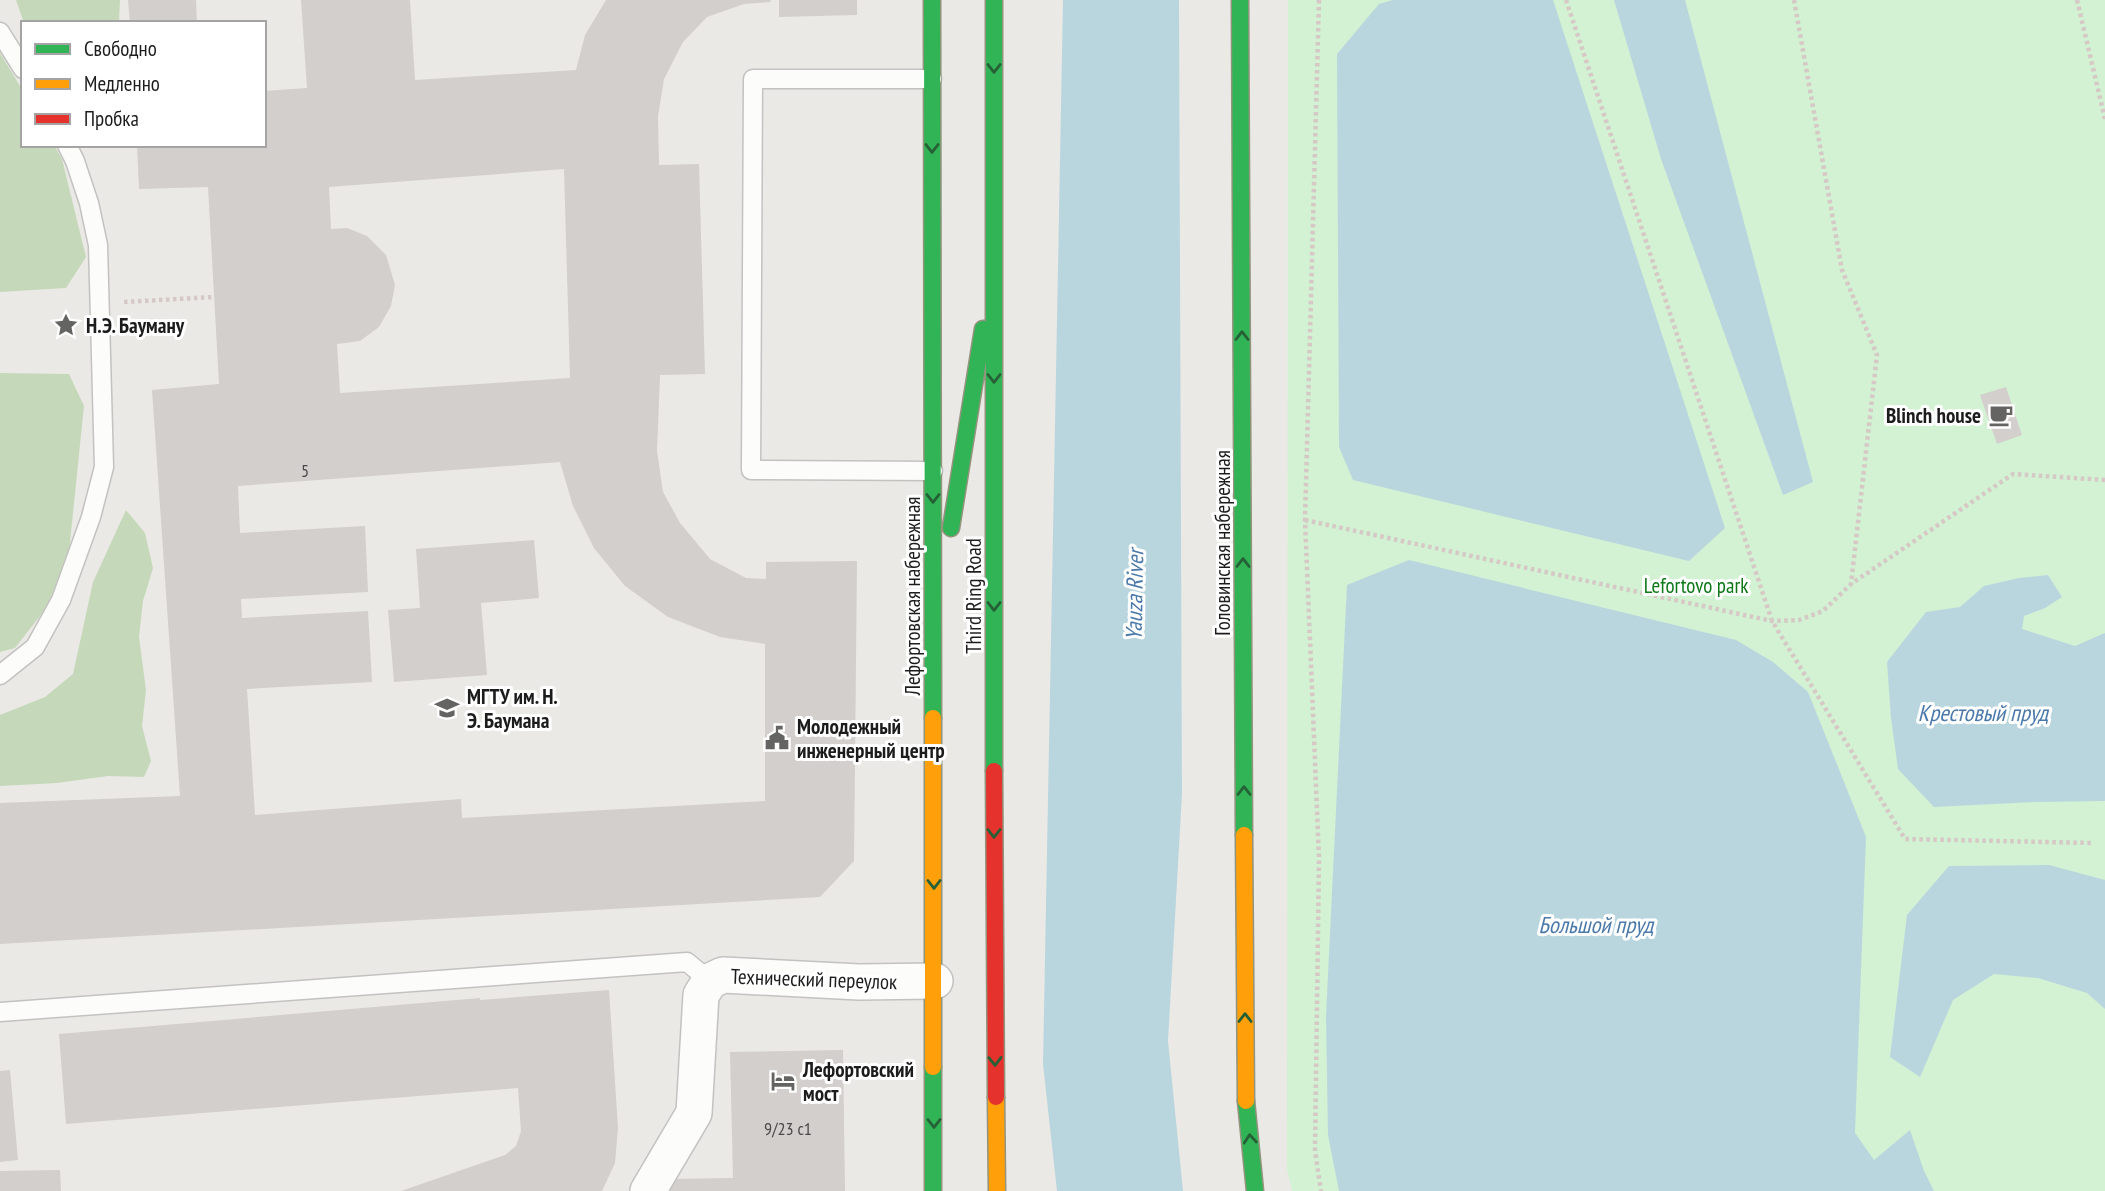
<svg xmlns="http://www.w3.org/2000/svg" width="2105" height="1191" viewBox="0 0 2105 1191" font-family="'PT Sans Narrow',sans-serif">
	<rect width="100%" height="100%" fill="#ebe9e5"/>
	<path fill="#c5d9ba" d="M16,0H120L119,23H24Z
		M0,53L23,91V145H54L62,159L86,257L66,288L0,292Z
		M0,373L69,374L84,406L69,552L47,607L15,648L0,652Z
		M126,510L145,533L153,568L143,601L139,637L146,690L142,726L151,761L144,777L108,776L57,783L0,786V715L45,697L73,674L93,582Z"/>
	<path fill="#d3f1d3" d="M1288,0H2105V1191H1292L1287,1169Z"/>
	<path fill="#b9d6de" d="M1063,0H1179L1182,794L1168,1041L1183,1191H1057L1043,1064Z
		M1393,0H1553L1725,528L1689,561L1353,480L1339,447L1337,54L1379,4Z
		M1614,0H1685L1813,482L1783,495L1661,159Z
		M1409,560L1736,640L1773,662L1808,692L1866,837L1855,1133L1874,1160L1910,1130L1924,1171L1934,1191H1339L1328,1135L1326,1016L1347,585Z
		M2048,575L2062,597L2045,608L2024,616L2022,629L2075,646L2105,633V801L2036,802L1934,807L1898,769L1891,718L1887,662L1926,612L1960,607L1984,586L2019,578Z
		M2049,865L2105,880V1009L2087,993L2038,978L1994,974L1953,1000L1920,1077L1890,1057L1907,915L1949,866Z"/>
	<path fill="#d2cfcc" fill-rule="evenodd" d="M128,0H196L197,23H130Z
		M301,0H410L415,80L576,70L585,35L606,0H770L771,2L744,4L707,17L683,42L664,79L658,116L659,165L699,164L705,374L660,375L657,451L663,492L680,523L710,559L746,578L766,579V562L857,561L854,861L820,897L0,944V803L180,796L152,390L219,384L208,187L139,189L137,145H264V91L307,88ZM564,169L570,378L340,393L337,344L360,341L379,327L391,306L395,285L386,255L367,236L347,228L331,229L329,187ZM560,462L573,506L594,548L625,586L668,617L720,637L765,644V801L462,818L461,799L255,815L247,689L372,682L368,611L242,618L241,599L368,592L365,526L240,533L238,486Z
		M779,0H857V15L779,17Z
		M2006,387L2022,435L1997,444L1980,395Z
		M534,540L539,598L481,603L487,675L394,682L388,610L420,608L416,549Z
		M609,990L618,1128L615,1163L602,1191H401L505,1155L516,1146L521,1131L518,1088L66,1124L59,1034L480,998V1000Z
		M843,1050L845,1191H671L670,1179L733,1178L730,1052Z
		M10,1070L18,1160L0,1162V1071Z
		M60,1170L61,1191H0V1171Z"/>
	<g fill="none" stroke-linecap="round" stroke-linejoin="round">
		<g stroke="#c3c2c1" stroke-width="21">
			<path id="lane" d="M0,32L23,69
				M932,79H753L751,470L933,471
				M0,675L35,647L61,600L91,517L104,467L98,245L89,203L75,161L67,145
				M0,1012L687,962L710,981"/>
		</g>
		<g stroke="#c3c2c1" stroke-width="38">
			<path id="street" d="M648,1191L694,1113L701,995L710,981L723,975L859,982L935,981"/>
		</g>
		<g stroke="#92947d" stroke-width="19">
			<path id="fast" d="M932,0L933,718
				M994,0V771
				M1240,0L1244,835
				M951,528L983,329
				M933,1067V1191
				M1246,1101L1255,1191"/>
		</g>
		<g stroke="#92947d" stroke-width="19">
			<path id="slow" d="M933,718V1067
				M1244,835L1246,1101
				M996,1097L997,1191"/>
		</g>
		<g stroke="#92947d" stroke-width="19">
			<path id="jam" d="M994,771L996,1097"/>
		</g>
		<path stroke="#d5c8c5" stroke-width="4.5" stroke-dasharray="3.5 3.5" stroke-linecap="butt" d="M1319,0L1305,520L1319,858L1315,1151L1321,1191
			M1566,0L1772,621L1905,839L2093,843
			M1794,0L1842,270L1877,355L1851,584
			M2077,0L2105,119
			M124,302L214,297
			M1305,520L1772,621L1799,620L1823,611L1851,584L2013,474L2105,480"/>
		<use href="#lane" stroke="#fcfcfb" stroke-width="18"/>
		<use href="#street" stroke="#fcfcfb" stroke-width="35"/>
		<use href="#fast" stroke="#30b455" stroke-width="16"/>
		<use href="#slow" stroke="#ff9f0a" stroke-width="16"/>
		<use href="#jam" stroke="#e5322d" stroke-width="16"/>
	</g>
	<defs><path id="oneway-chevron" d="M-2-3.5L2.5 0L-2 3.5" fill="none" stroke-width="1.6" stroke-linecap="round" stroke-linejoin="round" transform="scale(1.75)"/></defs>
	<g stroke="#256036">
		<use href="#oneway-chevron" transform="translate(994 68) rotate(90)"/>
		<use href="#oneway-chevron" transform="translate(932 148) rotate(90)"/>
		<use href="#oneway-chevron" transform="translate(1242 336) rotate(-90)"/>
		<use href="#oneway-chevron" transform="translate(994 378) rotate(90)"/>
		<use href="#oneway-chevron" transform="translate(933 498) rotate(90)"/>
		<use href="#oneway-chevron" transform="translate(1243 563) rotate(-90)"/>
		<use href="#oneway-chevron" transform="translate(994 606) rotate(90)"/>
		<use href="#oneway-chevron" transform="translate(1244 791) rotate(-90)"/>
		<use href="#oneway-chevron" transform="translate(994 833) rotate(90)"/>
		<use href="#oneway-chevron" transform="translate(934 884) rotate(90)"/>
		<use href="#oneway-chevron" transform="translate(1245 1018) rotate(-90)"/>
		<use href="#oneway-chevron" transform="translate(995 1061) rotate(89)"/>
		<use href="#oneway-chevron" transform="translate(934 1123) rotate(90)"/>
		<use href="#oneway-chevron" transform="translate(1250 1139) rotate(-95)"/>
	</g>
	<defs>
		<g id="sight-bare" transform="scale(1.89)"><path d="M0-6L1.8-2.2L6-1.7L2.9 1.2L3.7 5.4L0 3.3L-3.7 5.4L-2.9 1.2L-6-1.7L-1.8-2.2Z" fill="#646462" stroke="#fff" stroke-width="2.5" paint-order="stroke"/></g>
		<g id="cafe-bare" transform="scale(1.89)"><path d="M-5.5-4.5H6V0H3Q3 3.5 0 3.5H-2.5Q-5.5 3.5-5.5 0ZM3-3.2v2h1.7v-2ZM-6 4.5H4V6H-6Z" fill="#646462" stroke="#fff" stroke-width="2.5" paint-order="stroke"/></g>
		<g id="university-bare" transform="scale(1.89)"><path d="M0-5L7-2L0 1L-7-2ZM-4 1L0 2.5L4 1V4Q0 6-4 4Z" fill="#646462" stroke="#fff" stroke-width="2.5" paint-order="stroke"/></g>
		<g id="civic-bare" transform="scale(1.89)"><path d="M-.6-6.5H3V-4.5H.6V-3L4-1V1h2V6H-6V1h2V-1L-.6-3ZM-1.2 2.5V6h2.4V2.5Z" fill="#646462" stroke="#fff" stroke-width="2.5" paint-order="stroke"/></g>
		<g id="hotel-bare" transform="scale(1.89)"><path d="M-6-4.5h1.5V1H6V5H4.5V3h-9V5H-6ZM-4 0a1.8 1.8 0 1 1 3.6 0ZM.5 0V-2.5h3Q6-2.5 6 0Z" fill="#646462" stroke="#fff" stroke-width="2.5" paint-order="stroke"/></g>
	</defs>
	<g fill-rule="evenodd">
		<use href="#sight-bare" x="66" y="325"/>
		<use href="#cafe-bare" x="2001" y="415"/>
		<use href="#university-bare" x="447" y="708"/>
		<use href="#civic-bare" x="777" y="738"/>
		<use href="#hotel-bare" x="783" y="1081"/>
	</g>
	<g text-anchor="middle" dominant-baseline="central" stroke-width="6" stroke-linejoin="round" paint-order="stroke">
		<g font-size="18" fill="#4a4948">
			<text x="305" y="470">5</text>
			<text x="788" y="1128">9/23 с1</text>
		</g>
		<g font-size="21" font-weight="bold" fill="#1c1c1c" stroke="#fff" text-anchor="start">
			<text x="86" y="325">Н.Э. Бауману</text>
			<text x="1981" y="415" text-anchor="end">Blinch house</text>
			<text x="467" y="696">МГТУ им. Н.<tspan x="467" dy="24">Э. Баумана</tspan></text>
			<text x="797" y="726">Молодежный<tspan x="797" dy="24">инженерный центр</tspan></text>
			<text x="803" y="1069">Лефортовский<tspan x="803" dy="24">мост</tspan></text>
		</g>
		<g font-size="21" fill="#1c1c1c" stroke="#fff">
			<text transform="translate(1222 543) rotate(-90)">Головинская набережная</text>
			<text transform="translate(912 596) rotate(-90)">Лефортовская набережная</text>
			<text transform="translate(973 596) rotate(-90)">Third Ring Road</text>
			<text transform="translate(814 979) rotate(2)">Технический переулок</text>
		</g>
		<g font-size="21" fill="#0d7817" stroke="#fff">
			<text x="1696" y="585">Lefortovo park</text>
		</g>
		<g font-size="23" font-style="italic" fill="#4b79aa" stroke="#fff">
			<text transform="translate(1134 595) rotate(-89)">Yauza River</text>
			<text x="1983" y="712">Крестовый пруд</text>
			<text x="1596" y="924">Большой пруд</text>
		</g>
	</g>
	<rect x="21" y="21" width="245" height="126" fill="#ffffff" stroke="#a4a4a4" stroke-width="2"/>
	<rect x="35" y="44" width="35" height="10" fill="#30b455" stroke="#a4a4a4" stroke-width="2"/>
	<text x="84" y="56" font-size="21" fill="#1c1c1c">Свободно</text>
	<rect x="35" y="79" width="35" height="10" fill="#ff9f0a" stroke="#a4a4a4" stroke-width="2"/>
	<text x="84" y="91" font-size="21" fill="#1c1c1c">Медленно</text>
	<rect x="35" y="114" width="35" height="10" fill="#e5322d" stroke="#a4a4a4" stroke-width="2"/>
	<text x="84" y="126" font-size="21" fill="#1c1c1c">Пробка</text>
</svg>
